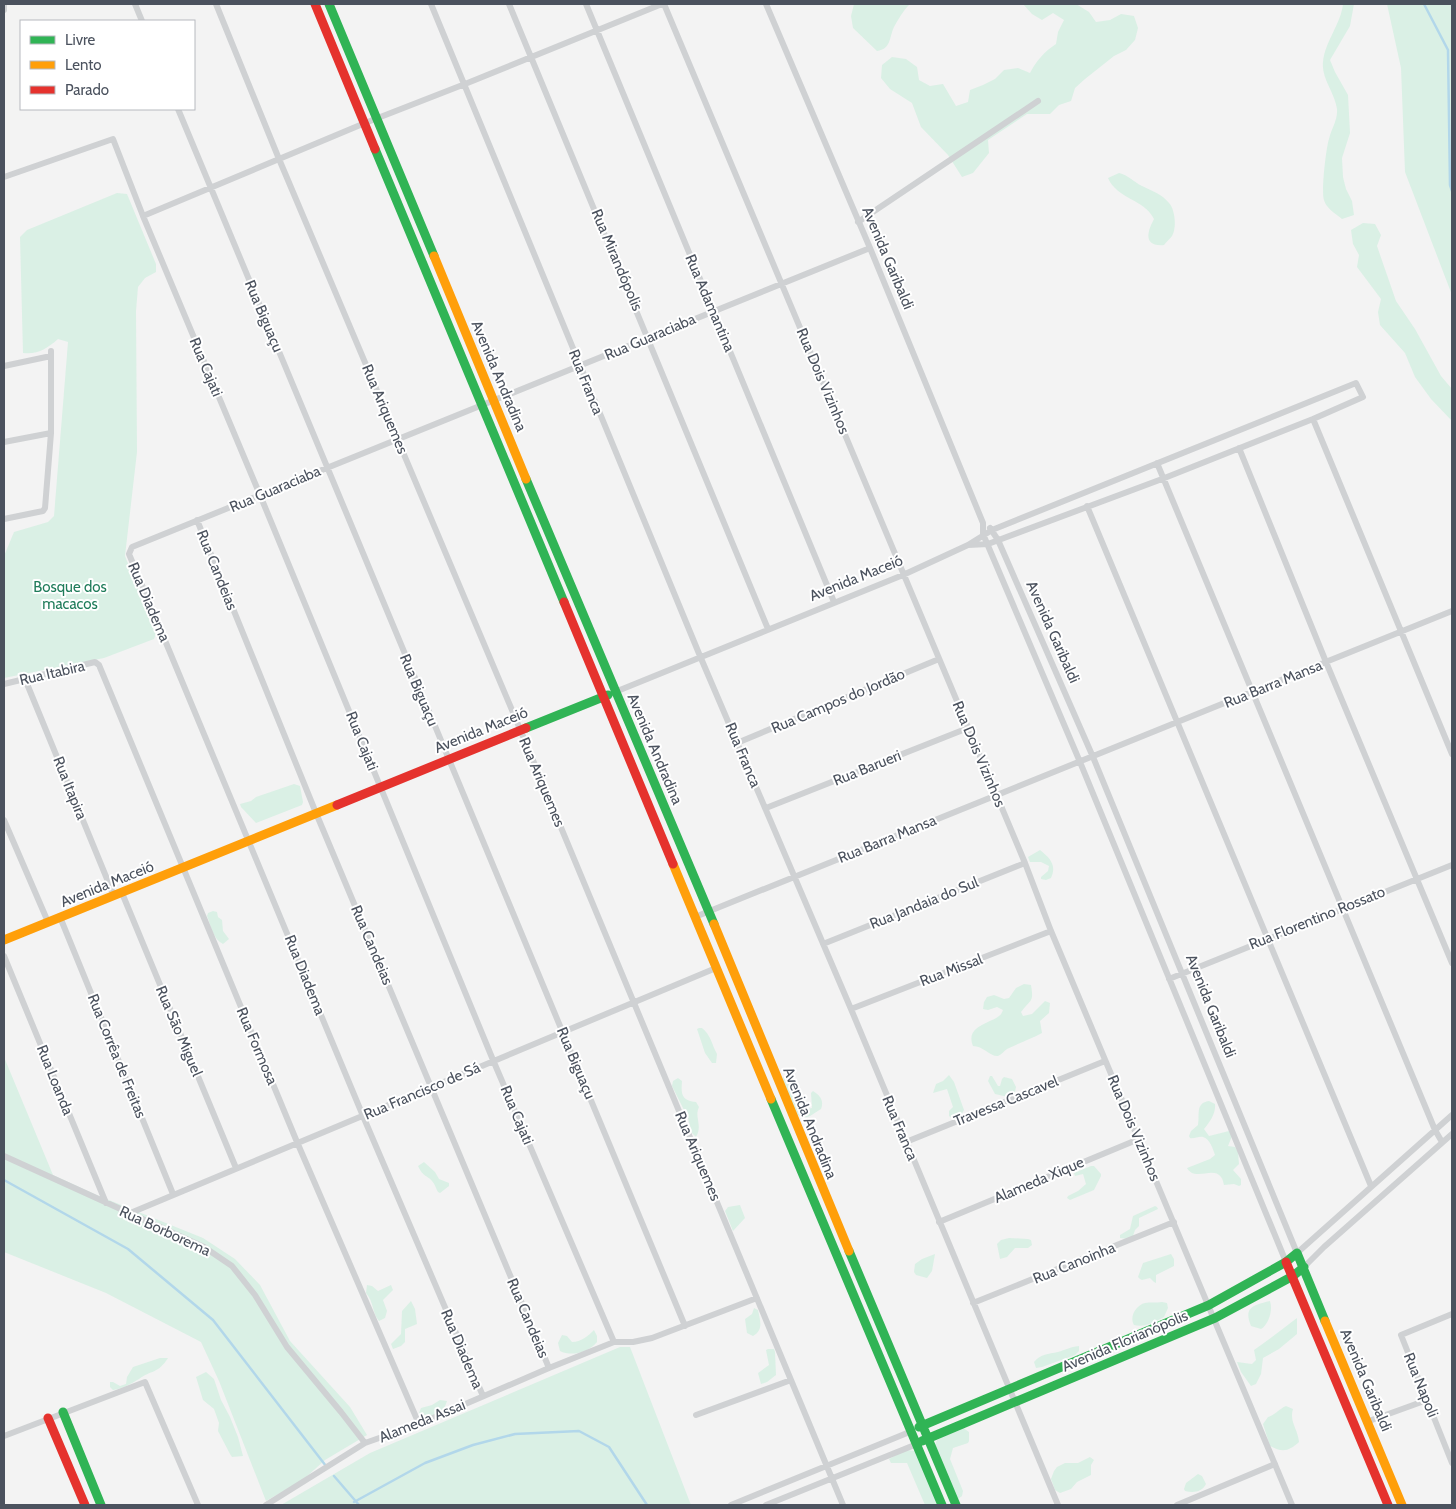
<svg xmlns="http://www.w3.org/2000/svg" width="1456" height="1509" viewBox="0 0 1456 1509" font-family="Cabin,sans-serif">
	<rect width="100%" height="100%" fill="#f3f3f3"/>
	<path fill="#daf0e5" d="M854,4H910C905,8 897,21 894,27C889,38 891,49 877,51L853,28L851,16Z
		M1023,4H1076L1089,12L1096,22L1110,20L1121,14L1134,16L1138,28L1135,40L1126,50L1114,56L1085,79L1075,88L1071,101L1059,105L1050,114H1027L988,140L989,153L973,173L962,177L948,155L921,127L912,103L890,89L881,78L882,65L892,57L906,59L917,67L919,80L930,86L943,84L956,106L968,102L970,90L983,85L995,79L1004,70L1018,68L1030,73C1037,60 1044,52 1056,44L1058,32L1064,20L1053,13L1042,20L1032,14Z
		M1343,4H1354L1350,26L1330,60L1335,72L1348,95L1350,133L1342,158L1343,177L1346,189L1352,201L1354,215L1342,219C1336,214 1326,208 1324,200C1321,192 1326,148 1329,139C1331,129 1338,120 1337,109C1335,93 1321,78 1323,62C1325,41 1341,24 1343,4Z
		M1387,4H1452V295L1405,172L1401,68Z
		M1119,173C1128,175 1134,182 1142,186C1152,191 1162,194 1169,203C1175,209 1177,228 1172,236C1170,239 1166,242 1164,245C1143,247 1147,232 1154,219C1144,199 1117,199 1108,178Z
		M117,193L127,194L156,264V272L145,278L138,287L136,311L137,452L125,556L156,634L154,639L104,658L4,678V556L14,532L48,522L54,516L68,342L58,339C48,348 37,355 23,353L20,237L27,230Z
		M1363,223L1375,224L1381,235L1377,246L1396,301L1415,329L1441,376L1452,389V421L1431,399L1415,377L1405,353L1380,325L1378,312L1381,299L1357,267L1359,255L1353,244L1351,230Z
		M294,784L300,786L303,802L302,805L256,823L241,807L240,804L251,801L256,797Z
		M1040,850C1050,858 1057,865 1051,878L1046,880L1041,879V877L1048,871L1049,866L1041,862H1030L1028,857Z
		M213,911L217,912L218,917L222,920L223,931L229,939L223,944C213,939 211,926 207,916L208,913Z
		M1024,984L1031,985C1034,1003 1031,999 1021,1012L1023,1016L1032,1014L1045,1001L1050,1003L1049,1013L1040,1021L1042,1033C1031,1039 1019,1043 1007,1049C1004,1051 1001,1055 998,1056C991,1057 983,1046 973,1046C965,1026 989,1024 999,1016C1001,1015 1002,1012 1003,1010L997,1007L988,1010L983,1009L984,1002L987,997L994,995L1004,999L1009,998L1016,988Z
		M699,1028H702C711,1035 712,1045 717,1054L716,1063H712L705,1053L697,1029Z
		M4,1057L53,1175L99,1196L203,1238L235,1259L260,1285L290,1341L350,1407L367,1435L325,1460L304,1479L266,1501L219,1381L201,1342L106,1293L4,1252Z
		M949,1075L954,1082L964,1110L960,1117L953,1119L949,1116V1111L953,1107L947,1089L933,1093L936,1084L943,1081Z
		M990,1076H992L998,1086H1000L1002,1079L1004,1077L1012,1079L1016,1087L1015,1092L1008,1097L995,1094L988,1081Z
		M783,1077C794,1085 795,1099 803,1110L812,1108L811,1093L813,1091C821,1096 824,1101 821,1109C817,1111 814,1114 810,1116C793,1124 786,1094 781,1083Z
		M678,1078L682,1081C681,1094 681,1100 696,1102L699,1107C694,1118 703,1125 696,1137L692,1133L688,1118L672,1086L673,1081Z
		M1209,1101L1215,1104C1216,1113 1210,1122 1204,1129L1209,1136L1229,1131L1232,1136L1228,1146L1235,1147L1238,1152L1239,1164L1233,1170L1241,1179V1185L1239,1186L1234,1184L1224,1185C1223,1182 1223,1179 1221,1177C1213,1166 1195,1182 1187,1168L1210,1159L1215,1155C1213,1149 1210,1139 1203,1137C1199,1136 1194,1139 1190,1138L1189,1136L1191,1131L1198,1125C1200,1115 1195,1103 1209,1101Z
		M424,1162L435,1172L439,1179L449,1183V1186L440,1193L438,1192C436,1189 435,1184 432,1181C427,1175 423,1177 418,1166Z
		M1091,1166H1094L1101,1174V1176L1094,1190L1070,1200L1067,1198L1068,1196L1078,1191L1086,1184L1083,1174L1075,1176L1074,1173Z
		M740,1205L745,1218L733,1231L725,1211L728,1207Z
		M1155,1206L1157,1207L1158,1209L1139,1218V1226L1135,1230L1133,1236L1128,1239L1120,1238V1235L1130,1229L1133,1216Z
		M1009,1238L1028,1239L1031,1240L1032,1245L1028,1248H1015L1007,1257L1000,1259L997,1244L1001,1240Z
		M935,1254L932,1271L927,1278L916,1275L914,1272L915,1264L922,1259Z
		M1171,1254L1174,1259V1266L1156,1275V1283L1154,1282L1150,1278L1142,1280L1140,1279L1138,1277L1143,1263Z
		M367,1285L372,1286L378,1291L391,1285L393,1290L383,1300L387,1311L385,1318L379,1321C372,1313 374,1302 366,1293Z
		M411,1301L415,1309L417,1324L405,1329V1342L401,1346L393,1349L391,1344L401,1334L402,1311Z
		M1270,1301C1273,1310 1269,1324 1261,1329L1251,1326C1243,1307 1254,1305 1270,1301Z
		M1162,1302L1167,1303L1168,1308L1164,1317C1155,1322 1144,1328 1134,1325C1129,1317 1136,1305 1145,1303C1150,1302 1156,1303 1162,1302Z
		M754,1308L758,1310C760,1320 764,1330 753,1336L747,1333L745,1319L752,1314Z
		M1297,1318V1334L1279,1349L1263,1358L1261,1374L1256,1384L1251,1386L1241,1372L1237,1362L1252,1364L1256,1360L1254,1350C1269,1340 1282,1329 1297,1318Z
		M594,1330L597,1336V1342C589,1352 572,1357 560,1351L558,1343L562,1335L567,1336L572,1342C581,1342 588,1336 594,1330Z
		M1079,1346V1351L1075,1355L1042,1367L1036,1368L1034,1362C1041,1354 1048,1354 1058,1352C1065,1350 1070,1347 1079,1346Z
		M620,1347H630L691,1505H281L370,1453Z
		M768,1349H774L775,1352L776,1375L767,1382L761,1384L758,1373L769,1365L766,1350Z
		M160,1358H168C158,1374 151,1370 139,1379C129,1385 124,1388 113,1390L110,1387V1382H113L120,1386L126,1384L127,1377L133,1367Z
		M206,1372L214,1379L221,1400L230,1417L238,1437L243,1456L232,1457L230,1454L218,1431L219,1423L214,1409L203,1400L196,1377Z
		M440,1400L447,1401C444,1413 432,1420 420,1415L419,1413L421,1408L432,1405Z
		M1286,1406L1293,1409C1289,1422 1298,1429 1299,1442C1289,1451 1283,1453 1270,1446L1263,1424L1268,1417C1275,1415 1279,1409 1286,1406Z
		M962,1427L969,1432V1441L968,1443L953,1448L950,1459L963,1491L962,1496L958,1499L934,1447L937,1440Z
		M906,1450L915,1451L939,1505H925L907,1463H891L889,1459Z
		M1090,1457L1094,1460L1091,1465V1475L1077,1482L1071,1489L1060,1493L1055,1490L1051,1479L1054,1471L1057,1467L1065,1463H1078Z
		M1198,1474L1202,1476L1206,1484C1202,1492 1194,1493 1185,1491L1184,1489L1186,1483Z"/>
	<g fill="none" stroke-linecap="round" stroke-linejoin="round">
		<path stroke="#b2d7ea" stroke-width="2.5" d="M1424,4L1448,50L1450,185L1452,191
			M4,1180L128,1249L213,1320L326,1466
			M334,1476L359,1505
			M354,1502L425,1463L473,1445L515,1434L579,1431L609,1447L647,1505"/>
		<path stroke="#cfd1d3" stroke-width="6" d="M135,4L142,21
			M216,4L279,159L520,729L843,1505
			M431,4L700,656L851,1009L1058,1505
			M509,4L768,629
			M586,4L834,602
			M664,4L1025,863L1051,931L1292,1505
			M766,4L870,248L983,523V534L1080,762L1286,1262
			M4,10V4
			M178,109L685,1326
			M4,177L113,139L143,216L260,495L493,1060L614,1342
			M143,216L365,123L465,84L662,4
			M858,222L1038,101
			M4,366L51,356
			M1313,419L1452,754
			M4,442L51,433
			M1239,448L1326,662L1452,963
			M1157,463L1435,1130L1442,1142
			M1087,506L1371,1186
			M4,519L43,511L45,508L51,433V351
			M197,520L316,813L549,1368
			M990,528L998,540L1093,757L1297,1253L1452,1115
			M25,679L114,896
			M4,684L95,662L99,665L297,1142L419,1424
			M615,692L903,575L968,545L992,530L1356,383L1363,397L1313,419L1162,479L988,544L968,545
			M737,743L939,659
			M766,808L968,728
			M4,820L48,922
			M122,893L236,1168
			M60,917L173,1194
			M695,917L1452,611
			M823,944L1025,863
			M4,956L106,1203
			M1169,979L1452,865
			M851,1009L1051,931
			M906,1142L1105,1061
			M4,1156L204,1247L232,1266L255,1295L287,1347L341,1412L365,1443
			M128,1214L716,968
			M939,1222L1139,1139
			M1304,1267L1324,1247L1452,1134
			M973,1303L1174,1222
			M1452,1314L1401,1335L1452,1463
			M483,1396L363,1116L129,554L132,547L870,248
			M696,1415L791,1380
			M1369,1421L1427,1400
			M4,1436L145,1382L198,1505
			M266,1505L365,1443L419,1424L549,1368L614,1342H633L652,1338L757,1298
			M731,1505L912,1431
			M766,1505L917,1444
			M1177,1505L1275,1464"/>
		<path stroke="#30b455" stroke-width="9" d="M329,4L434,256
			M375,149L564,602
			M526,479L714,924
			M526,728L608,695
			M771,1099L942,1505
			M849,1251L956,1505
			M63,1412L101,1505
			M919,1427L1209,1305L1286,1262L1297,1253L1325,1321
			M922,1441L1215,1318L1293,1276L1304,1267"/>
		<path stroke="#ff9f0a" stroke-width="9" d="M434,256L526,479
			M673,864L771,1099
			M714,924L849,1251
			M4,940L337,805
			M1325,1321L1402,1505"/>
		<path stroke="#e5322d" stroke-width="9" d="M315,4L375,149
			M564,602L673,864
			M337,805L526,728
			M1286,1262L1388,1505
			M48,1418L85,1505"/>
	</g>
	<g text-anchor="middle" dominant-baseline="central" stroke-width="4" stroke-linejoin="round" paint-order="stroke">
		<g font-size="15" fill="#4b525e" stroke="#fff">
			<text transform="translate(888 258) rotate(67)">Avenida Garibaldi</text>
			<text transform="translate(617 260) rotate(67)">Rua Mirandópolis</text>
			<text transform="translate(710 303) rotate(67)">Rua Adamantina</text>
			<text transform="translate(264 316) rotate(67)">Rua Biguaçu</text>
			<text transform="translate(650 337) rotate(-23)">Rua Guaraciaba</text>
			<text transform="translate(206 367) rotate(67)">Rua Cajati</text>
			<text transform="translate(499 376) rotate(67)">Avenida Andradina</text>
			<text transform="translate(823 381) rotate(67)">Rua Dois Vizinhos</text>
			<text transform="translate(586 382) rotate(68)">Rua Franca</text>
			<text transform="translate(385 409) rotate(67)">Rua Ariquemes</text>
			<text transform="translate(275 489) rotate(-23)">Rua Guaraciaba</text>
			<text transform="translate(217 570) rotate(68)">Rua Candeias</text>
			<text transform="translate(856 578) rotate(-22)">Avenida Maceió</text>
			<text transform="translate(149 602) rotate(67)">Rua Diadema</text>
			<text transform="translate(1053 632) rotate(66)">Avenida Garibaldi</text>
			<text transform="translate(52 673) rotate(-13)">Rua Itabira</text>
			<text transform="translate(1273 684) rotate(-22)">Rua Barra Mansa</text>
			<text transform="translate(419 690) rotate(67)">Rua Biguaçu</text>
			<text transform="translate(838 701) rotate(-23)">Rua Campos do Jordão</text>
			<text transform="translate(481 730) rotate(-22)">Avenida Maceió</text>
			<text transform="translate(362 741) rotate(68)">Rua Cajati</text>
			<text transform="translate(655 749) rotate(67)">Avenida Andradina</text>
			<text transform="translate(979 754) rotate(67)">Rua Dois Vizinhos</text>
			<text transform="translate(743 755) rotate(67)">Rua Franca</text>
			<text transform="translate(867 768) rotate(-22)">Rua Barueri</text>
			<text transform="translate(542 782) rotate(67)">Rua Ariquemes</text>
			<text transform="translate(70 788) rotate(68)">Rua Itapira</text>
			<text transform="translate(887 839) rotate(-22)">Rua Barra Mansa</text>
			<text transform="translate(107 884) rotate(-22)">Avenida Maceió</text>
			<text transform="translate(924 903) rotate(-22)">Rua Jandaia do Sul</text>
			<text transform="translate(1317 918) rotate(-22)">Rua Florentino Rossato</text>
			<text transform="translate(372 945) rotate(67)">Rua Candeias</text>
			<text transform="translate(951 970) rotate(-21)">Rua Missal</text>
			<text transform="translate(305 975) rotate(68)">Rua Diadema</text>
			<text transform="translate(1211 1006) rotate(68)">Avenida Garibaldi</text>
			<text transform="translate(179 1031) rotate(67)">Rua São Miguel</text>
			<text transform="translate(257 1046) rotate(67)">Rua Formosa</text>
			<text transform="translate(117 1056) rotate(68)">Rua Corrêa de Freitas</text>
			<text transform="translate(576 1063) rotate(67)">Rua Biguaçu</text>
			<text transform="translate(55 1080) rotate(68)">Rua Loanda</text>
			<text transform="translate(422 1091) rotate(-23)">Rua Francisco de Sá</text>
			<text transform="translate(1006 1101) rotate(-22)">Travessa Cascavel</text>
			<text transform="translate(517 1115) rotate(67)">Rua Cajati</text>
			<text transform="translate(810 1123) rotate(68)">Avenida Andradina</text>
			<text transform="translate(900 1128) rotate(67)">Rua Franca</text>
			<text transform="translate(1134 1128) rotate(67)">Rua Dois Vizinhos</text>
			<text transform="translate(698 1156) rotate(67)">Rua Ariquemes</text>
			<text transform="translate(1039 1180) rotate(-23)">Alameda Xique</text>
			<text transform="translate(165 1231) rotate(25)">Rua Borborema</text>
			<text transform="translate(1074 1263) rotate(-22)">Rua Canoinha</text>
			<text transform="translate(528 1318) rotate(67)">Rua Candeias</text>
			<text transform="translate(1125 1341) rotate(-23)">Avenida Florianópolis</text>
			<text transform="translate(462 1349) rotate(67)">Rua Diadema</text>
			<text transform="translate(1366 1380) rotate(67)">Avenida Garibaldi</text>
			<text transform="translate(1421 1385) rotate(68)">Rua Napoli</text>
			<text transform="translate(422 1421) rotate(-22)">Alameda Assai</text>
		</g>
		<g font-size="15" fill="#1f7c5a" stroke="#fff">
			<text x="70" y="587">Bosque dos<tspan x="70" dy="17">macacos</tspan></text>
		</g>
	</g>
	<rect width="1456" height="1509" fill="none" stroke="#4b525e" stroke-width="10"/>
	<rect x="20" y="20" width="175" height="90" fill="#ffffff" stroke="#b7babf"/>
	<rect x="30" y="36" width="25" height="8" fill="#30b455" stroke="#b7babf"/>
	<text x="65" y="45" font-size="15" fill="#4b525e">Livre</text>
	<rect x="30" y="61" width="25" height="8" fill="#ff9f0a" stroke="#b7babf"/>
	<text x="65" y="70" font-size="15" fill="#4b525e">Lento</text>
	<rect x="30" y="86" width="25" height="8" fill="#e5322d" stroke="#b7babf"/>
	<text x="65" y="95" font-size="15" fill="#4b525e">Parado</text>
</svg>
